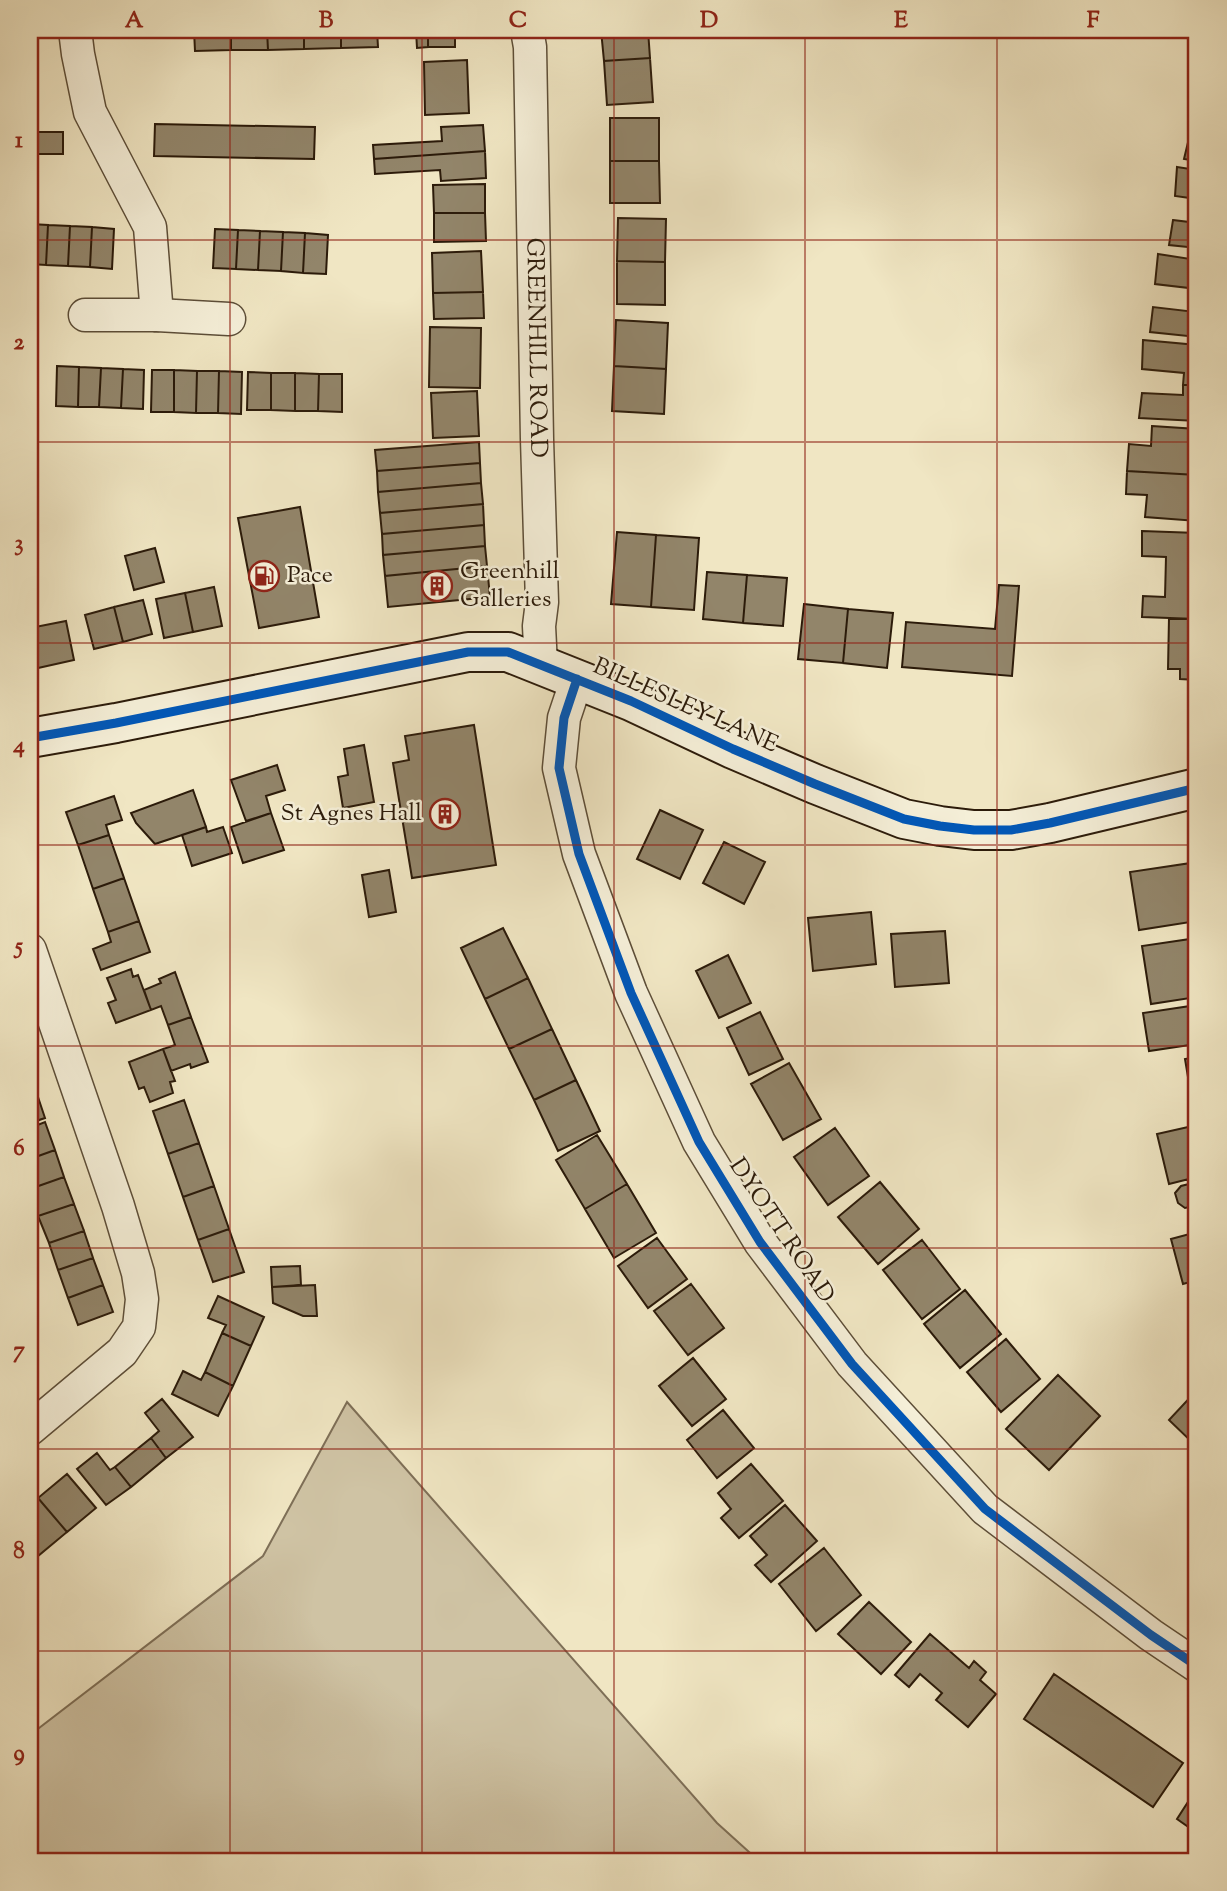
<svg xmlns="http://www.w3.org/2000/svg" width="1227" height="1891" viewBox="0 0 1227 1891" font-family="'Sorts Mill Goudy',serif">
	<rect width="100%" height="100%" fill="#f0e6c3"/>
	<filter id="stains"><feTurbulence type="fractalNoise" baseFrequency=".00286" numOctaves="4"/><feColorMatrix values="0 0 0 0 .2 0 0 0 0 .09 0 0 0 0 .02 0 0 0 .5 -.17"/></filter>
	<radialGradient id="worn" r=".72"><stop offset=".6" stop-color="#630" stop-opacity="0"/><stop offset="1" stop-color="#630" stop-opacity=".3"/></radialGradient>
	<path fill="#cfc3a4" stroke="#7e6f57" stroke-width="2" d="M347,1402L717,1823L759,1861H30V1735L263,1556Z"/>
	<path fill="#92856a" stroke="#2c1b0a" stroke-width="2" d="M111,30H148V37L111,38Z
		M148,30H185V36L148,37Z
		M194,30H231V50L195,51Z
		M231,30H267L268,50H231Z
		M267,30H304V49L268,50Z
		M304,30H341V48L304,49Z
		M341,30H377L378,47L341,48Z
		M416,30H428V47L417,48Z
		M428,30H455V47H428Z
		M601,30H648L650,58L604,61Z
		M650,58L653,102L607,105L604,61Z
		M467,60L469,113L425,115L424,62Z
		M610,118H659V161H610Z
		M155,124L315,127L314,159L154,156Z
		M483,125L485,151L374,159L373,145L442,141L441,127Z
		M30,132H63V154H30Z
		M1190,134L1197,136V161L1184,159Z
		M485,151L486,178L441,181L440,170L375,174L374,159Z
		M610,161H659L660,203H610Z
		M1177,167L1197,170V199L1175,196Z
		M485,184V213H434L433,185Z
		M434,213H485L486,241L434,242Z
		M618,218L666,219L665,262L617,261Z
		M1173,220L1197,223V248L1169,245Z
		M30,224L48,225L46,265L30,264Z
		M48,225L70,226L68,266L46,265Z
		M70,226L92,227L90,267L68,266Z
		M92,227L114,229L112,269L90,267Z
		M215,229L238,230L236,269L213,268Z
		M238,230L260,231L258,270L236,269Z
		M260,231L283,232L281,271L258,270Z
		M283,232L305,233L303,273L281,271Z
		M305,233L328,235L326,274L303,273Z
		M481,251L483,292L433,293L432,253Z
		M1158,254L1197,260V301V289L1155,284Z
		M617,261L665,262V305L617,304Z
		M483,292L484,318L434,319L433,293Z
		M1196,301L1197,337L1150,332L1153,307L1195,312Z
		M616,320L668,323L666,369L614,366Z
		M430,327L481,328L480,388L429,387Z
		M1143,340L1197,345V385H1183L1184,373L1142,369Z
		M57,366L79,367L78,407L56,406Z
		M614,366L666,369L664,414L612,411Z
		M79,367L101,368L99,407H78Z
		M101,368L123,369L121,408L99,407Z
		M123,369L144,370L143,409L121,408Z
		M152,370H174V412H151Z
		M174,370L197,371L196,413L174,412Z
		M197,371H219L218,413H196Z
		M219,371L242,372L241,414L218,413Z
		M248,372L271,373V410H247Z
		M271,373H295V411L271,410Z
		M295,373L319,374L318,411H295Z
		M319,374H342V412L318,411Z
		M1183,385H1197V421L1139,418L1142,393L1183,395Z
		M477,391L479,436L433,438L431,393Z
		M1152,426L1197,429V475L1127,471L1129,444L1151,446Z
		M479,442L480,463L377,471L375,450Z
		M480,463L481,483L378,492L377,471Z
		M1127,471L1197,475V521L1145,517L1147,495L1126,494Z
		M481,483L483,504L380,513L378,492Z
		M483,504L484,525L382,534L380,513Z
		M300,507L319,617L259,628L238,518Z
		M484,525L485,546L383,555L382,534Z
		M1142,531L1197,533V619L1142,617L1143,596L1165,597L1166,557L1142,556Z
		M617,532L656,535L651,607L611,604Z
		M656,535L699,538L694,610L651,607Z
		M485,546L487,566L385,576L383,555Z
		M155,548L164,582L134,590L125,556Z
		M487,566L490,597L388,607L385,576Z
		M707,572L747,575L743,623L703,619Z
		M747,575L787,578L783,626L743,623Z
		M999,585L1019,586L1012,676L902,667L906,622L995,629Z
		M214,587L222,626L193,632L185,593Z
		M185,593L193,632L164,638L156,599Z
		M143,600L152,634L123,642L114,607Z
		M804,604L848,609L843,663L798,659Z
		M114,607L123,642L94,649L85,615Z
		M848,609L893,613L887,668L843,663Z
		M1169,618L1197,619V680L1180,679V669H1168Z
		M66,621L74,660L38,668L30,628Z
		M474,725L496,865L412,878L393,763L409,760L405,736Z
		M364,745L374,802L343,808L338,777L348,775L344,749Z
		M277,765L285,790L266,796L271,813L246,821L231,780Z
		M193,790L206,827L155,844L136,823L131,813Z
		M114,796L122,820L106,825L109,835L78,845L66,812Z
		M660,810L703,830L680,879L637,859Z
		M271,813L284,850L243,863L231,827Z
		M206,827L207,832L223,827L232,853L192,866L182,835Z
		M109,835L124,878L93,889L78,845Z
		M724,842L765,862L744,904L703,883Z
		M1191,863L1197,902V921L1139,930L1130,872Z
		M389,870L396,912L369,917L362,875Z
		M124,878L139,921L108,932L93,889Z
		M871,912L876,964L813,971L808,918Z
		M139,921L150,952L101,970L93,949L111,942L108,932Z
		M503,928L528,978L485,999L461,948Z
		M945,931L949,983L895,987L891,934Z
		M1197,938V997L1151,1004L1142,946Z
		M728,955L751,1003L719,1018L696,971Z
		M131,969L133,977L138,975L151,1010L116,1023L108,1003L116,1000L107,978Z
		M175,972L191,1017L168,1025L161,1006L151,1010L144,990L161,983L159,979Z
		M528,978L552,1029L509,1049L485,999Z
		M1197,1005V1044L1149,1051L1143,1013Z
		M760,1012L783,1059L749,1075L727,1028Z
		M191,1017L208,1062L191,1068L190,1064L171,1071L163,1049L175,1045L168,1025Z
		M552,1029L576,1080L534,1100L509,1049Z
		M163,1049L175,1081L170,1082L173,1093L150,1102L144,1087L139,1089L129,1062Z
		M1197,1057V1112L1194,1113L1185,1059Z
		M789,1063L821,1119L783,1140L751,1084Z
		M576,1080L600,1131L558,1151L534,1100Z
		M37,1094L45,1118L30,1123V1096Z
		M184,1100L199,1143L168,1154L153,1111Z
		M45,1122L55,1150L30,1159V1128Z
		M1197,1125V1177L1169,1184L1157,1134Z
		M835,1128L869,1176L828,1205L794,1157Z
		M597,1135L627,1184L585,1209L556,1160Z
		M199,1143L214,1186L183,1197L168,1154Z
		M55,1150L64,1177L30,1189V1159Z
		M64,1177L74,1204L38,1216L30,1189Z
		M1197,1177V1219L1194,1206L1185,1208L1178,1203L1175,1193L1181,1186L1189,1184L1188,1180Z
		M880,1182L919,1229L878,1264L838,1217Z
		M627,1184L656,1233L614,1258L585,1209Z
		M214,1186L229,1229L198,1240L183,1197Z
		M74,1204L84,1231L49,1243L38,1216Z
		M229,1229L244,1272L213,1282L198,1240Z
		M84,1231L93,1258L58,1270L49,1243Z
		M1197,1232V1280L1183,1284L1171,1239Z
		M657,1238L687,1279L648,1308L618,1266Z
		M922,1240L960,1289L922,1319L883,1270Z
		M93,1258L103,1285L68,1298L58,1270Z
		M300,1266L301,1285L272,1287L271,1267Z
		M691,1284L724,1328L688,1355L654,1311Z
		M103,1285L113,1312L78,1325L68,1298Z
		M315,1285L317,1316H303L273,1303L272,1287Z
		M965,1290L1001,1334L960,1368L924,1324Z
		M218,1296L264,1317L251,1346L222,1333L226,1325L208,1318Z
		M222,1333L251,1346L233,1386L205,1372Z
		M1006,1339L1040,1379L1001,1412L967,1372Z
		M693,1358L726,1399L692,1426L659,1386Z
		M183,1371L201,1380L205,1372L233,1386L218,1416L172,1394Z
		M1058,1375L1100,1416L1049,1470L1006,1429Z
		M1197,1390V1447L1169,1420Z
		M162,1399L193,1437L166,1458L151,1438L159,1431L145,1413Z
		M723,1410L754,1448L717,1478L687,1440Z
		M151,1438L166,1458L131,1487L115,1467Z
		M97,1453L110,1470L115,1467L131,1487L106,1505L77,1469Z
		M751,1464L783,1501L739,1538L721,1518L731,1509L718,1493Z
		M67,1474L96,1508L67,1532L38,1498Z
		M38,1498L67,1532L38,1556L30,1547V1506Z
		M785,1505L817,1541L771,1582L755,1565L767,1555L750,1536Z
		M824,1548L861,1595L816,1631L779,1584Z
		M869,1602L911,1642L881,1674L838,1634Z
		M930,1634L969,1668L974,1661L986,1672L980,1680L996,1694L968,1727L936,1700L942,1693L920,1674L909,1687L895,1675Z
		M1054,1674L1183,1763L1153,1807L1024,1719Z
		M1197,1788V1833L1177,1819Z"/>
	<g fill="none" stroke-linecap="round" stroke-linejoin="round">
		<g stroke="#5d4e38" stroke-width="35">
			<g id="street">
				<path d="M75,30L78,54L90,112L150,227L157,315"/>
				<path id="s1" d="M527,30L530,47L537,439L542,602L539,626L541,665"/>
				<path d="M85,315H157L229,319"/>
				<path d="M577,679L564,718L559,768L579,854L631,993L699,1142L760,1242L852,1364L985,1509L1151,1635L1197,1666"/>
				<path d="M30,950L118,1206L138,1273L142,1299L139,1327L122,1352L30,1429"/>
			</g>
		</g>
		<g stroke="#2c1b0a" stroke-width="42">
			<path id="secondary" d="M30,738L116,723L468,652H508L631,701L733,749L815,784L904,819L940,826L974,830H1011L1050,823L1197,788"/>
		</g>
		<use href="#street" stroke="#f5efd8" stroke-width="32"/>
		<use href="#secondary" stroke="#f5efd8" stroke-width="38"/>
		<g stroke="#f5efd8" stroke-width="13">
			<path id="cycleway" d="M577,679L564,718L559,768L579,854L631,993L699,1142L760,1242L852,1364L985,1509L1151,1635L1197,1666
				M30,738L116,723L468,652H508L631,701L733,749L815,784L904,819L940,826L974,830H1011L1050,823L1197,788"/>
		</g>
		<use href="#cycleway" stroke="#0057b8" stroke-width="9"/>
	</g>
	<path fill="none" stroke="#8f2418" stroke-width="2" stroke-opacity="0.55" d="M230,30V1861M422,30V1861M614,30V1861M805,30V1861M997,30V1861M30,240H1197M30,442H1197M30,643H1197M30,845H1197M30,1046H1197M30,1248H1197M30,1449H1197M30,1651H1197"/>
	<defs>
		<g id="fuel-ring" transform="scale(1.575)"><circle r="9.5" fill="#f5efd8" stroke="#8f2418" stroke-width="1.5"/><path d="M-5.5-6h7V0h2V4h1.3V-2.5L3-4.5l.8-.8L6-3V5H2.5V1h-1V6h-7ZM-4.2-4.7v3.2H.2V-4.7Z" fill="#8f2418"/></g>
		<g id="building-ring" transform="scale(1.575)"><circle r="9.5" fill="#f5efd8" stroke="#8f2418" stroke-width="1.5"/><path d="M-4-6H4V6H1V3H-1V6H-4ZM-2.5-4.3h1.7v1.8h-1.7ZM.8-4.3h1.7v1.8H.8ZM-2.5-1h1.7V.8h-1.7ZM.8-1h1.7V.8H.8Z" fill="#8f2418"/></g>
	</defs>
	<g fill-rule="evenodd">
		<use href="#fuel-ring" x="264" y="576"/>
		<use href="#building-ring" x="437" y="586"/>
		<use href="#building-ring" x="445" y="814"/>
	</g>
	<g text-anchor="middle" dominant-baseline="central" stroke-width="5" stroke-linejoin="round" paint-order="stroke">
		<g font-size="24" fill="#2c1b0a" stroke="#f5efd8">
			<text stroke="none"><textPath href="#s1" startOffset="318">GREENHILL ROAD</textPath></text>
			<text transform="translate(685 706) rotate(24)">BILLESLEY LANE</text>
			<text transform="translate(781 1231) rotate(56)">DYOTT ROAD</text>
		</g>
		<g font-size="24" fill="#2c1b0a" stroke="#f5efd8" text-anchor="start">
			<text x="460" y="572">Greenhill<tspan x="460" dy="28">Galleries</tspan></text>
			<text x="287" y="576">Pace</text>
			<text x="422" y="814" text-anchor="end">St Agnes Hall</text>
		</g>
	</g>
	<rect width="1227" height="1891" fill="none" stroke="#f0e6c3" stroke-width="77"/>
	<rect x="38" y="38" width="1150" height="1815" fill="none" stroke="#8f2418" stroke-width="2.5"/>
	<g font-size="23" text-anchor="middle" font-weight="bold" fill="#8f2418">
		<text x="134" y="27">A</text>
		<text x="326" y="27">B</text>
		<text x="518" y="27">C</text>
		<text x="709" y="27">D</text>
		<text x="901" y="27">E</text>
		<text x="1093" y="27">F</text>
		<text x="19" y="147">1</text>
		<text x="19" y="349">2</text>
		<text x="19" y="550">3</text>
		<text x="19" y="752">4</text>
		<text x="19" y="953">5</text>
		<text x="19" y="1155">6</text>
		<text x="19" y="1357">7</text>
		<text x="19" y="1558">8</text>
		<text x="19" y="1760">9</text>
	</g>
	<rect width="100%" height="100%" filter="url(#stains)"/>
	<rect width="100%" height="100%" fill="url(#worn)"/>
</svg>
